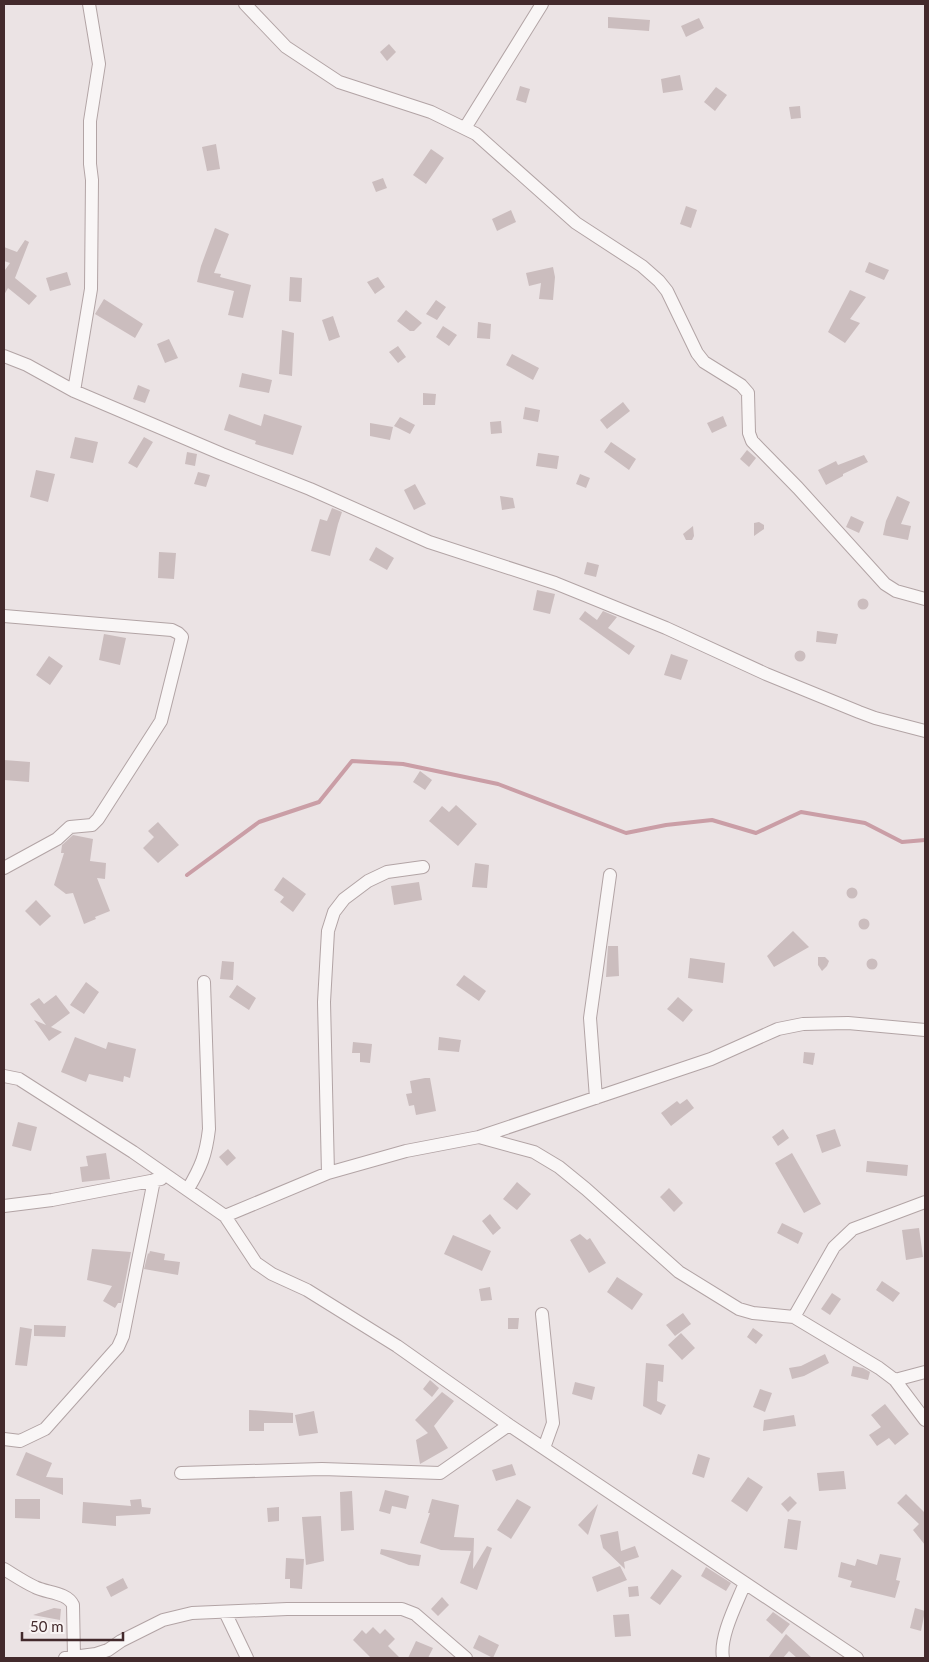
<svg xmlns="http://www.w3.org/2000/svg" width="929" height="1662" viewBox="0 0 929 1662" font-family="Lato,sans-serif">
	<rect width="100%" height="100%" fill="#ebe3e4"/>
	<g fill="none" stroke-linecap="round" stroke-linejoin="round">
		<path stroke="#ca9ea6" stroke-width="4" d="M187,875L259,822L319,802L352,761L403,764L498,784L626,833L666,825L712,820L756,833L801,812L865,823L902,842L925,840"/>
	</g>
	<path fill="#cbbdbe" d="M608,17L650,20L649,31L608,28Z
		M699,18L704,28L686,37L681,26Z
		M389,44L396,52L387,61L380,52Z
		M680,75L683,90L663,93L661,79Z
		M520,86L530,89L526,103L516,100Z
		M716,87L727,95L715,111L704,102Z
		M800,106L801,118L791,119L789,107Z
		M216,144L220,169L207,171L202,147Z
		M431,149L444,158L426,184L413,175Z
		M383,178L387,188L376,192L372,182Z
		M686,206L697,210L691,228L680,224Z
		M511,210L516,222L497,231L492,219Z
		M215,228L229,234L214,273L221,274L220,277L251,285L243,318L228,315L234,291L197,282L201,266Z
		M25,240L29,242L15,278L37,296L29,305L8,288L4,295V269L5,270L10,263L4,261V247L17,252Z
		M869,262L889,270L884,280L865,272Z
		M553,267L555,277L553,300L539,299L541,283L529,286L526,273Z
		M67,272L71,285L50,291L46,278Z
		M290,277L302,278L301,302L289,301Z
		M378,277L385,287L375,294L367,282Z
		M850,290L866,297L850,319L860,323L845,343L828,332Z
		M104,299L143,324L135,338L95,314Z
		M436,300L446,307L437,320L426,314Z
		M406,310L422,323L414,331H410L397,321Z
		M333,316L340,337L329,341L322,320Z
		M478,322L491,324L490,339L477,338Z
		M443,326L457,335L449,346L436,337Z
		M282,330L294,333L292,376L279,374Z
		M169,339L178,358L165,363L157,344Z
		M398,346L406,357L398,363L389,352Z
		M512,354L539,368L533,380L506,365Z
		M242,373L272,380L269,393L239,387Z
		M138,385L150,390L145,403L133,399Z
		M423,393L436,394L435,405H423Z
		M623,402L630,411L607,429L600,420Z
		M525,407L540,410L538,422L523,419Z
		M229,414L261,426L264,414L302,426L293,455L255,444L256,441L224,430Z
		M723,416L727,426L712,433L707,423Z
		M400,417L415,425L410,434L394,426Z
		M501,421L502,433L491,434L490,422Z
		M370,423L393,427L390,440L370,436Z
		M75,437L98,442L93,463L70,458Z
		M144,437L153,442L137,468L128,463Z
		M611,442L636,459L629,470L604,452Z
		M747,450L756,458L749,467L740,459Z
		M187,452L197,454L195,466L185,464Z
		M538,453L559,456L557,469L536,466Z
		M864,455L868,462L843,474V476L826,485L818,470L836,461L838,465Z
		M36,470L55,474L48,502L30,497Z
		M198,472L210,475L206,487L194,484Z
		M580,474L590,478L586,488L576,484Z
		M415,484L426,504L414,510L404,490Z
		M500,496L513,498L515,508L502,510Z
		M897,496L910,502L901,524L911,526L908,540L883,535L886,521Z
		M332,508L342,512L338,524L330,556L311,551L320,519L327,521Z
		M851,516L864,522L859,533L846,527Z
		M759,522L764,525V529L754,536V523Z
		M693,526L694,536L692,540H686L683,534Z
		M376,547L394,558L387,570L369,560Z
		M159,552L176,553L174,579L158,578Z
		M587,562L599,565L596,577L584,574Z
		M537,590L555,594L550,614L533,610Z
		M857.5 604a5.5 5.5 0 1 1 11 0a5.5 5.5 0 1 1-11 0Z
		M585,611L597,620L603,611L617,617L608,628L635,646L629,655L579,619Z
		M817,631L838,634L836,644L816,642Z
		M104,634L126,638L120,665L99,660Z
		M794.5 656a5.5 5.5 0 1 1 11 0a5.5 5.5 0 1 1-11 0Z
		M671,654L688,660L681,680L664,675Z
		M49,656L63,666L50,685L36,675Z
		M4,760L30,762L29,782L4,780Z
		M420,771L432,780L425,790L413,782Z
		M456,805L477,824L458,846L429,821L442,806L449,812Z
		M158,822L179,845L158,863L143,848L154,837L148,831Z
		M73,835L93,839L90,861L106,863L105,879L97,878L110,911L95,917L96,919L84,924L73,893L66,894L54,885L64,853H61L62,845Z
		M475,863L489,865L487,888L472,887Z
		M283,877L306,894L293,912L280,902L284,897L274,890Z
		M419,882L422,900L394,905L391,886Z
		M846.5 893a5.5 5.5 0 1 1 11 0a5.5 5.5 0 1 1-11 0Z
		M36,900L51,916L40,926L25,911Z
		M858.5 924a5.5 5.5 0 1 1 11 0a5.5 5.5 0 1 1-11 0Z
		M793,931L809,947L774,967L767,956Z
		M608,946H618L619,976L606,977Z
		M818,957H825L829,961L827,966L822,971L818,965Z
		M690,958L725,963L723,983L688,978Z
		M866.5 964a5.5 5.5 0 1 1 11 0a5.5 5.5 0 1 1-11 0Z
		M222,961L234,962L233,980L220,979Z
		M464,975L486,991L479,1001L456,985Z
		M86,982L99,992L84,1014L70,1005Z
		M237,985L256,998L249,1010L229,997Z
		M56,995L70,1013L51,1027L62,1032L49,1041L34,1020L46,1025L30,1004L39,998L44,1004Z
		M678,997L693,1010L683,1022L667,1009Z
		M75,1037L106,1049L108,1042L136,1049L130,1078L124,1076L123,1082L89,1074L86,1082L61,1072Z
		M439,1037L461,1040L459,1052L438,1050Z
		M353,1042L372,1044L370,1063L360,1062V1053H352Z
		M804,1052L815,1053L813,1065L803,1063Z
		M425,1078H430L436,1111L416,1115L414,1105L409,1106L406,1094L412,1093L410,1081Z
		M687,1099L694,1108L671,1126L661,1113L677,1101L680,1104Z
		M18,1122L37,1127L31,1151L12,1146Z
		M783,1129L789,1138L778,1146L772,1137Z
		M835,1129L841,1146L822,1153L816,1135Z
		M228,1149L236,1158L227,1166L219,1157Z
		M106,1153L110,1179L82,1182L80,1167L88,1166L86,1156Z
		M792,1153L821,1204L804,1213L775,1163Z
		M867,1161L908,1165L907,1176L866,1172Z
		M517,1182L531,1194L517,1210L503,1199Z
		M669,1188L683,1203L674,1212L660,1197Z
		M490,1214L501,1228L493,1235L482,1221Z
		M782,1223L803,1233L798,1244L777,1233Z
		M919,1228L923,1257L906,1260L902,1230Z
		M580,1234L587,1240L590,1238L606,1263L589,1273L570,1240Z
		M453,1235L491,1251L482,1271L444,1254Z
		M92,1249L131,1252L121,1303H118L115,1308L103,1301L112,1286L87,1280Z
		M150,1251L165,1254L164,1260L180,1262L178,1275L144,1269L148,1253L149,1254Z
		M617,1277L643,1294L632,1310L607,1292Z
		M882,1281L900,1293L893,1302L876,1290Z
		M490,1287L492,1300L481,1301L479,1289Z
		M832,1293L841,1299L830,1315L821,1309Z
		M683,1313L691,1324L675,1336L666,1325Z
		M508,1318H519L518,1329H508Z
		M34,1325L66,1326L65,1337L34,1336Z
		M20,1327L32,1329L27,1366L15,1365Z
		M753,1328L763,1335L756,1344L747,1337Z
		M681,1333L695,1348L682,1360L668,1345Z
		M825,1354L829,1363L804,1376L792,1379L789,1368L801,1366Z
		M646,1363L664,1365L663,1382L658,1381L657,1401L666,1405L661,1415L643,1406Z
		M853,1366L863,1368L870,1372L868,1380L851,1376Z
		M430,1380L439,1388L432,1397L423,1389Z
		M575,1382L595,1387L592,1400L572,1394Z
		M760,1389L772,1393L765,1412L753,1407Z
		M442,1392L454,1401L434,1426L448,1448L420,1464L416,1440L428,1433L415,1420Z
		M885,1404L909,1434L895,1445L889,1438L877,1446L869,1435L881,1427L871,1415Z
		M249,1410L293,1413V1423H264V1431H249Z
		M314,1411L318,1433L299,1436L295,1415Z
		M794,1415L796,1426L763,1431L764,1420Z
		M26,1452L52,1463L46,1477L63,1478V1495L16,1475Z
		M698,1454L710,1458L704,1478L692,1474Z
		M512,1464L516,1475L496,1481L492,1470Z
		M844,1471L846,1489L819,1491L817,1473Z
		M748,1477L763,1487L747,1512L731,1501Z
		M385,1490L409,1496L406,1509L392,1506L390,1514L379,1511Z
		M352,1491L354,1530L341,1531L340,1492Z
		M906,1494L925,1513V1545L913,1530L919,1524L897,1503Z
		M790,1496L797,1503L788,1512L781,1504Z
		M15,1499H40V1519L15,1518Z
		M141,1499L142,1507L151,1508L150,1514L116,1516V1526L82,1523L83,1502L131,1506L130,1500Z
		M432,1499L459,1505L454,1537L474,1538L473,1569L487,1546L492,1548L477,1590L460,1583L471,1551L441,1550L420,1543L430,1513H428Z
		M517,1499L531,1507L511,1539L497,1530Z
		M598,1504L588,1535L578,1525Z
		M279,1507V1521L268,1522L267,1508Z
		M321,1516L324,1561L306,1565L302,1517Z
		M788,1519L801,1521L797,1550L784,1548Z
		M618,1531L621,1551L635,1546L639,1557L624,1562L625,1569L603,1548L600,1535Z
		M381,1549L421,1555L419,1566L409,1565L380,1554Z
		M880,1554L901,1558L896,1580L900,1581L895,1598L850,1587L852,1581L838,1577L841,1562L855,1566L857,1559L877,1565Z
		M286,1558L304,1559L302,1589L290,1588V1579H285Z
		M620,1566L627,1580L597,1592L592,1577Z
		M706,1567L731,1583L726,1591L701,1576Z
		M672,1569L682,1576L660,1605L650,1598Z
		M123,1578L128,1588L111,1597L106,1587Z
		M638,1586L639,1596L629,1597L628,1587Z
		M442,1597L449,1605L438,1616L431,1609Z
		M54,1608L61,1609L60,1620L33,1615Z
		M915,1608L925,1611L921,1631L910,1628Z
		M773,1612L790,1624L782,1634L766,1620Z
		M629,1614L631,1636L615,1637L613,1615Z
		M373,1627L380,1634L385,1629L395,1639L388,1646L400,1658H371L353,1640L362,1630L366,1634Z
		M786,1634L812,1658H797L789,1651L783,1658H768Z
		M479,1635L499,1645L493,1658L473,1648Z
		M416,1641L433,1648L428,1658H408Z"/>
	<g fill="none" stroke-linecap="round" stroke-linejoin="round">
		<g stroke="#b2a4a5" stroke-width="14">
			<path id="street" d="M245,4L286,47L339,82L431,112L476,134L576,223L642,266L659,281L667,291L697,353L704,362L741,385L748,393L749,433L752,441L798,488L885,584L896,591L925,599
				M465,128L542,4
				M4,356L27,365L74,391L222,454L310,489L429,542L555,583L666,628L766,674L859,712L875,718L925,731
				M74,391L91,289L92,180L90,164V121L99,64L89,4
				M4,616L172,630L178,633L182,637L161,721L98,819L92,825L70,827L57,839L4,868
				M4,1076L19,1079L133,1152L225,1216L328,1173L406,1151L479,1137L711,1059L778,1029L803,1024L848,1023L925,1030
				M596,1098L590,1018L610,875
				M479,1137L534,1152L559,1167L586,1189L679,1272L739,1309L753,1313L794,1317L879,1368L895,1380L925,1420
				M328,1173L324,1002L328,931L334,912L344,899L368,881L387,872L423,867
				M188,1189C201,1167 206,1155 209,1129L204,982
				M4,1206L52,1200L161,1179
				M225,1216L256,1263L272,1274L307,1290L397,1346L509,1425L857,1658
				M542,1314L553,1423L544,1448
				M794,1317L834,1247L853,1229L925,1202
				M895,1380L925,1372
				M4,1439L20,1441L45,1429L118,1347L123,1336L154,1180
				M181,1473L322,1469L440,1473L509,1425
				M4,1569C14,1575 24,1582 35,1587C46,1593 67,1592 73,1605L74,1657
				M225,1612L247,1658
				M65,1658L96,1654L108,1650L121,1641L163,1620L192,1613L287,1609H402L415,1614L466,1658
				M723,1658C719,1637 737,1603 745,1583"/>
		</g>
		<use href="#street" stroke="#f9f6f6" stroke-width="12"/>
	</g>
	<rect width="929" height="1662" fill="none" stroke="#432a2c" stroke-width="10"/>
	<path d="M22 1632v8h101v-8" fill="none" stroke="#432a2c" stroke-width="2.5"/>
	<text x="30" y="1632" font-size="15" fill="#432a2c" stroke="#f8f3f3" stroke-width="4" paint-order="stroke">50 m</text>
</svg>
